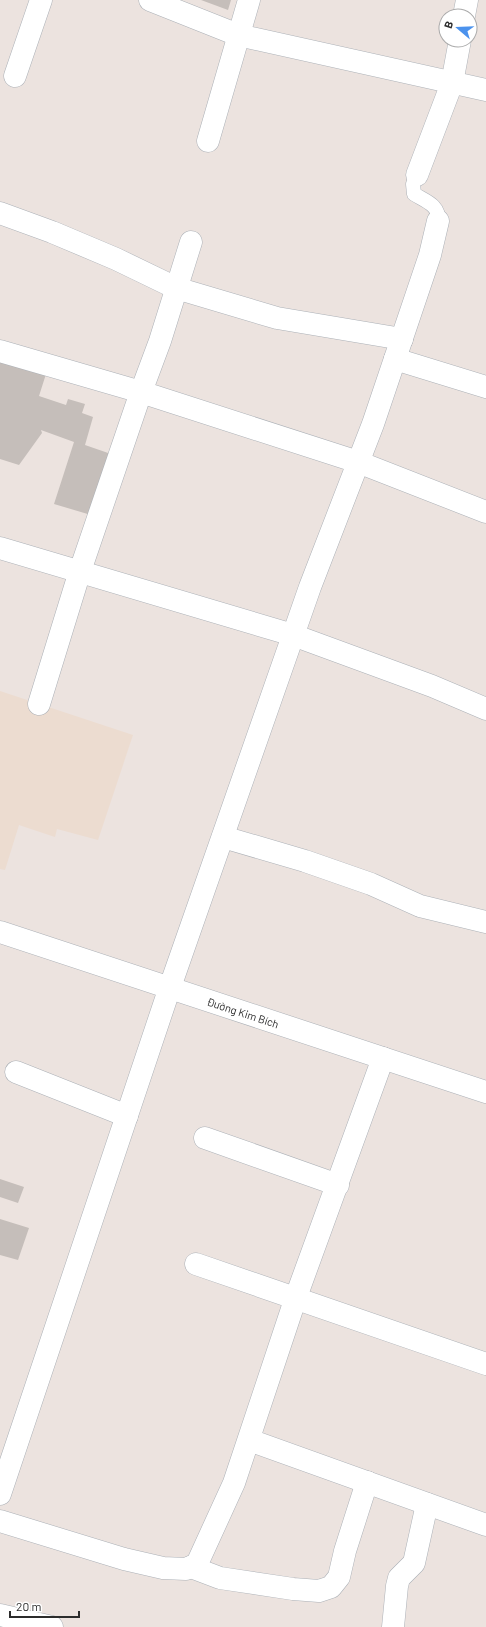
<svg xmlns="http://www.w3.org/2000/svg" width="486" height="1627" viewBox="0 0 486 1627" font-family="Barlow,sans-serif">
	<rect width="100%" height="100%" fill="#ece3df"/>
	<path fill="#ecdcd0" d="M0,691L133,735L98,840L57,829L55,837L19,825L5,870L0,869Z"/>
	<path fill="#c5beba" d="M201,0H231L228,10Z
		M0,361L46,374L39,396L66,405L68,399L85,404L82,413L93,417L85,445L111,454L91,515L54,504L74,442L41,430L42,433L19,465L0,459Z
		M0,1179L24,1187L18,1203L0,1197Z
		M0,1219L29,1228L18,1260L0,1255Z"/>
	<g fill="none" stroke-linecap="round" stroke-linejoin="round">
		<g stroke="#acb1b7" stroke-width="15">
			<path id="lane" d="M417,175L413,184L414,194C425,201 440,205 438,221"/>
		</g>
		<g stroke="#acb1b7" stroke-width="23">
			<g id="street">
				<path d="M150,0L238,35L486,90"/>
				<path d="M464,16L467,0"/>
				<path d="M15,76L41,0"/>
				<path d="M208,141L249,0"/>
				<path d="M417,175L452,83L460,40"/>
				<path d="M0,213L52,232L116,259L176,288L277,318L402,339"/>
				<path d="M0,351L141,392L358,462L486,512"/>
				<path d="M395,359L486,387"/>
				<path d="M0,548L293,635L432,686L486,709"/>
				<path d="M39,704L80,571L141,392L160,341L191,242"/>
				<path d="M223,837L305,861L371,884L420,906L486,922"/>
				<path id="s1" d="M0,932L486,1092"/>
				<path d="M16,1072L127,1116"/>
				<path d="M205,1138L338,1185"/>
				<path d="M196,1264L486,1364"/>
				<path d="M249,1440L486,1525"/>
				<path d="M0,1494L170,987L310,587L373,424L430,255L438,221"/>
				<path d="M0,1521L124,1559L163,1568L186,1569L197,1564L234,1483L296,1297L383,1058"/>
				<path d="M191,1567L220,1578L293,1589L319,1591L331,1587L339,1577L345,1551L367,1482"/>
				<path d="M0,1615L52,1627"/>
				<path d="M393,1627L397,1586L399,1578L414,1563L427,1504"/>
			</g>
		</g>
		<use href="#lane" stroke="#fff" stroke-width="14"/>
		<use href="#street" stroke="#fff" stroke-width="22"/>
	</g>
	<g text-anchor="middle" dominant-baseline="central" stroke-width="4" stroke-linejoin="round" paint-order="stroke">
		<g font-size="11" fill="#2c2c2c" stroke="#fff">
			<text stroke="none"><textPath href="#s1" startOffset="256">Đường Kim Bích</textPath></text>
		</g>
	</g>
	<g transform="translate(458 28) rotate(289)"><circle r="19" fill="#ffffff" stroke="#ababab"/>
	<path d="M0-3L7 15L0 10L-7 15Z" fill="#4b92ed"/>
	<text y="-6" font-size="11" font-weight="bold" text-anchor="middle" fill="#2c2c2c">B</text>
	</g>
	<path d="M10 1611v6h69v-6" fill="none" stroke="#2c2c2c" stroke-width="2"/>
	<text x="16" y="1611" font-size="12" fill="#2c2c2c" stroke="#ffffff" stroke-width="3" paint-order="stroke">20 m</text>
</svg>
